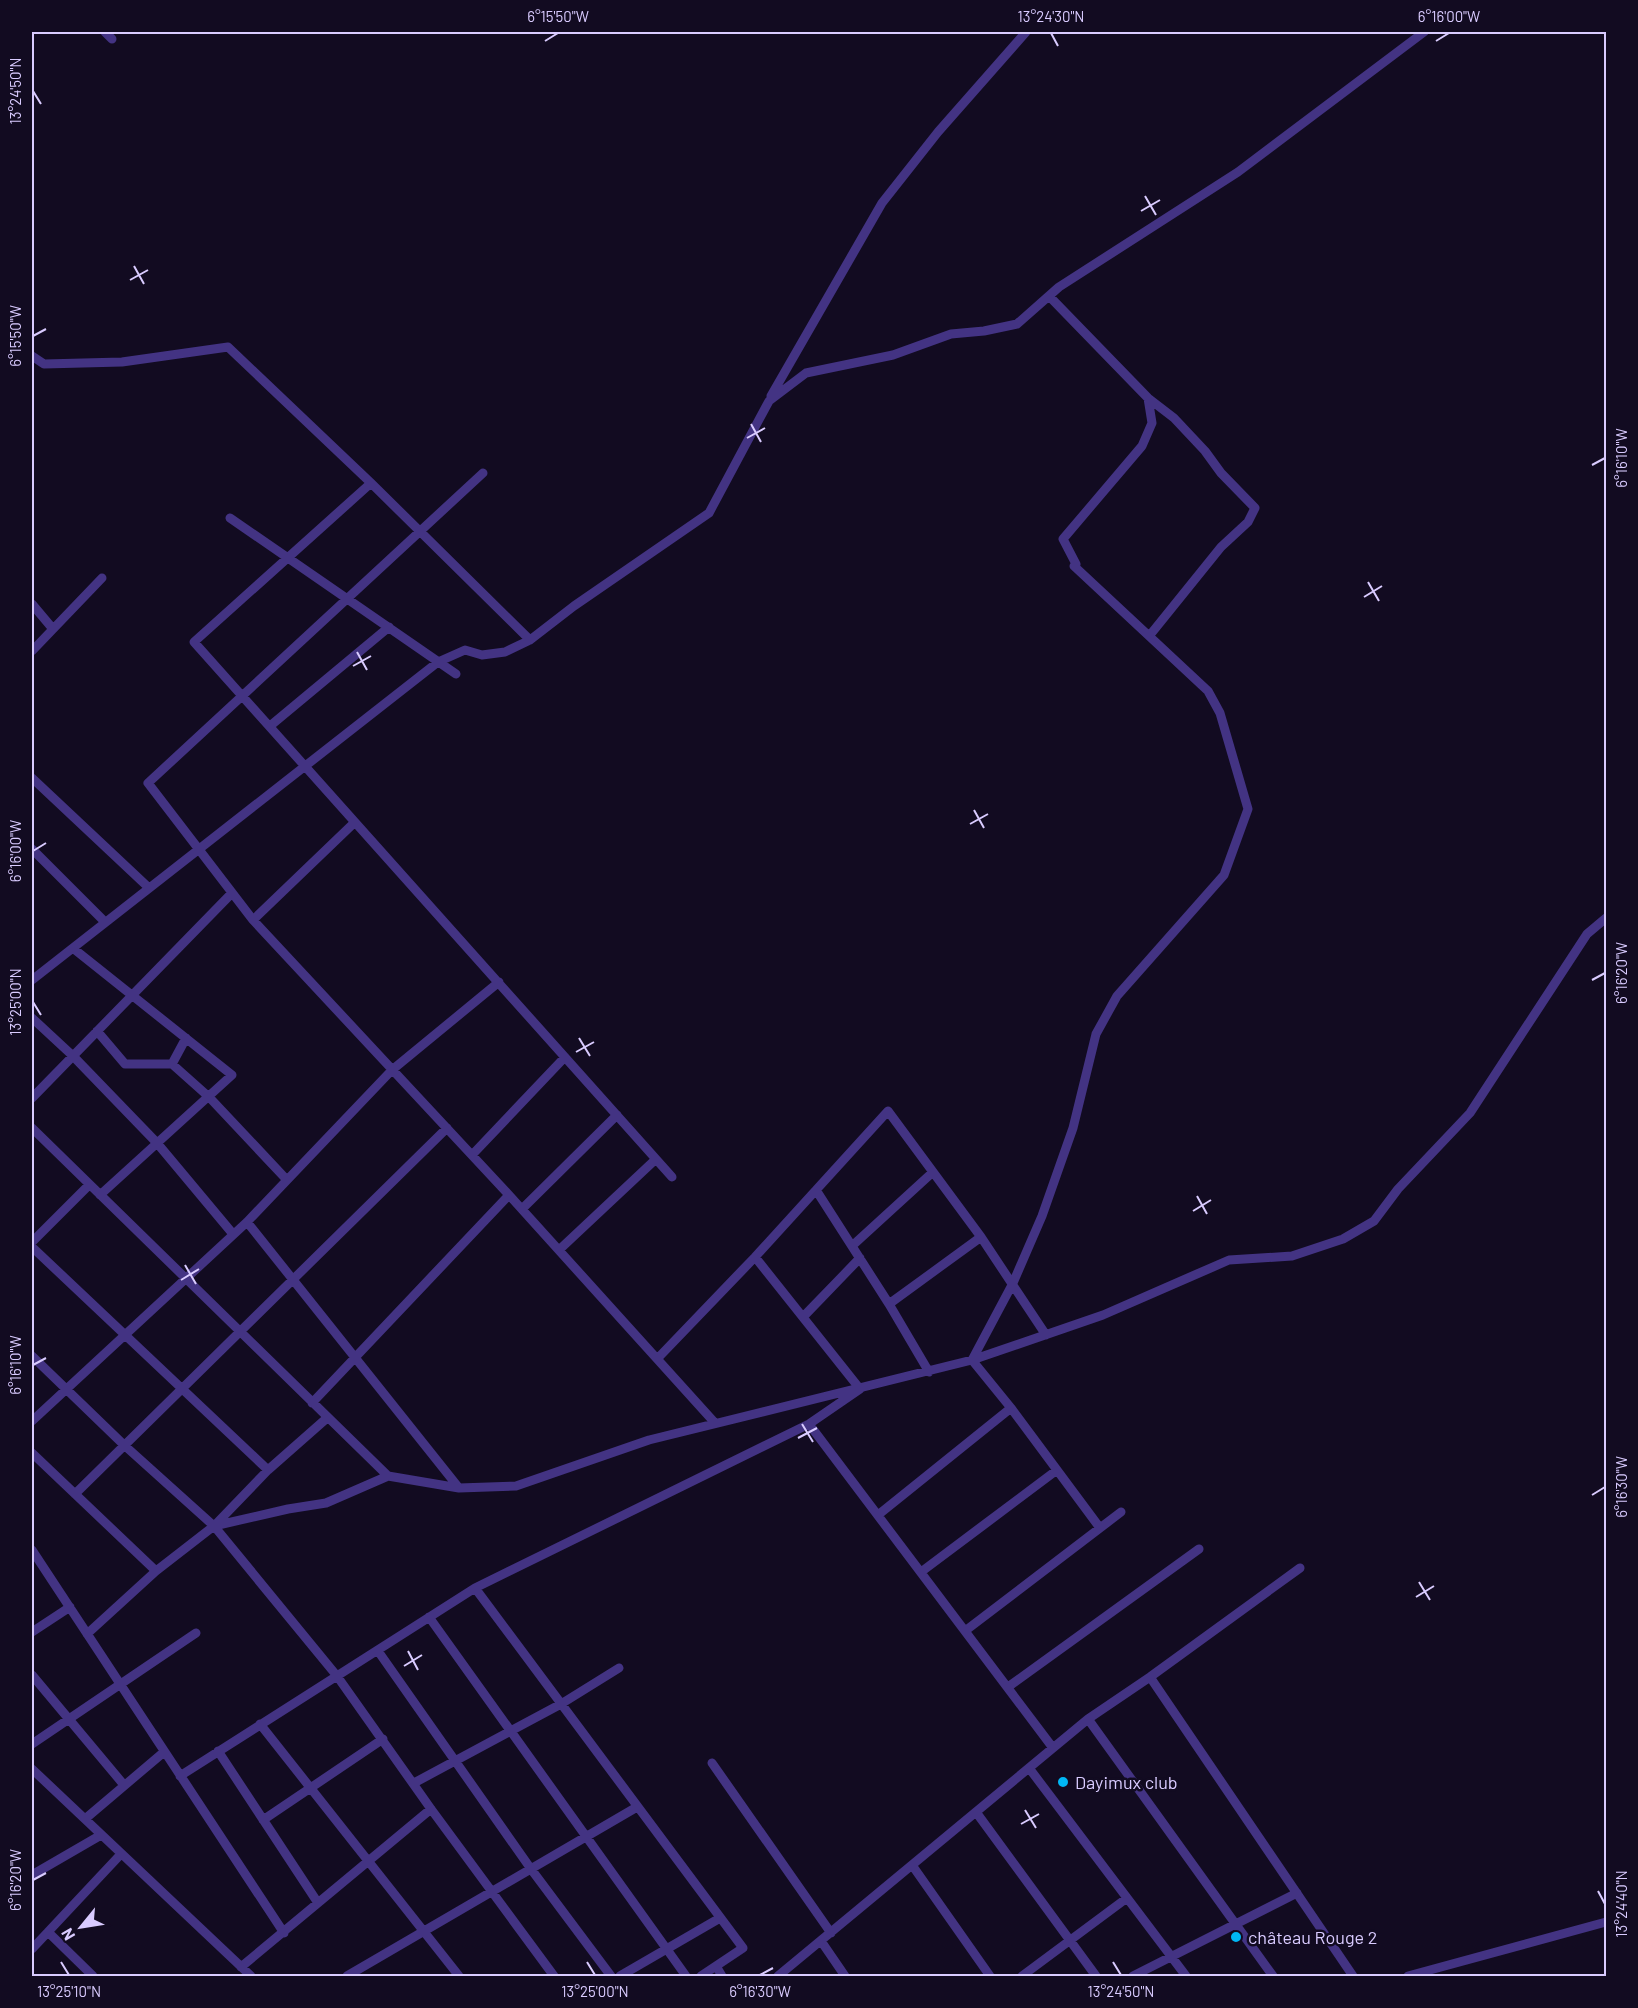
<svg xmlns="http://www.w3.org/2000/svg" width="1638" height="2008" viewBox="0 0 1638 2008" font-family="Barlow,sans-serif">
	<rect width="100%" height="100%" fill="#120b21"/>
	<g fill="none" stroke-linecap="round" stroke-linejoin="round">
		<path stroke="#433383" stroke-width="9" d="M105,32L112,39
			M1049,296L1148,398L1174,418L1205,451L1221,473L1255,508L1248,522L1221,547L1150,635
			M32,356L44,364L122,362L228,347L371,483L530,640
			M771,396L882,203L938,132L1026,32
			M483,473L148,783L253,920L509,1195L715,1423
			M371,483L194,642L672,1177
			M230,518L456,674
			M32,604L53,629
			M32,651L102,578
			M270,726L389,627
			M32,778L148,887
			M32,849L105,922
			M253,920L355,822
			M74,949L232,1075L100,1195
			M32,980L438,662L465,650L482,655L505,652L530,640L574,606L709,513L769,401L806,373L893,355L951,334L984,331L1017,324L1059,287L1238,172L1424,32
			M32,1018L73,1056L157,1143L233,1234
			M97,1031L125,1064H172L209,1097L287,1180
			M172,1064L186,1038
			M32,1098L232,893
			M32,1128L388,1476
			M472,1155L565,1057
			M816,1190L889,1304L929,1372
			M522,1209L617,1115
			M247,1222L459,1488
			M32,1242L89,1185
			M852,1246L933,1172
			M32,1247L268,1470
			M559,1250L656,1159
			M889,1304L981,1237
			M804,1316L860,1258
			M32,1356L124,1445L214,1526L337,1676L431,1809L554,1976
			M658,1358L755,1257L888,1111L981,1237L1046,1335
			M312,1403L509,1195
			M32,1421L247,1222L392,1070L499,982
			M809,1424L1053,1748
			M32,1453L156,1571
			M75,1494L447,1128
			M878,1515L1011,1408
			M214,1526L288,1509L326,1503L388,1476L459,1488L516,1486L649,1440L972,1360L1103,1315L1229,1260L1292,1256L1343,1239L1374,1221L1398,1189L1470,1113L1587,934L1606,918
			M1100,1528L1011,1408L972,1360L1013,1283L1042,1216L1073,1128L1096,1034L1117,996L1224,875L1248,809L1220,713L1208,691L1074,566L1076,564L1063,539L1142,446L1152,423L1148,398
			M32,1550L284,1933
			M921,1572L1057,1470
			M475,1588L743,1948L701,1976
			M429,1617L686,1976
			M965,1631L1121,1512
			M32,1632L70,1607
			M87,1634L156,1571L214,1526L268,1470L327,1418
			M378,1651L531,1869L611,1976
			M32,1675L124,1785
			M1150,1677L1353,1976
			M1008,1687L1199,1549
			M1088,1719L1273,1976
			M260,1724L459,1976
			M32,1744L196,1633
			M218,1751L318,1903
			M712,1763L831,1933
			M1029,1768L1186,1976
			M32,1769L251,1976
			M180,1776L475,1588L809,1424L860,1389L755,1257
			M414,1783L561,1704L619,1668
			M976,1812L1096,1976
			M85,1819L164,1752
			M263,1820L383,1739
			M912,1865L990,1976
			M32,1875L101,1835
			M48,1932L93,1976
			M821,1941L845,1976
			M32,1949L121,1854
			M716,1966L722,1976
			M241,1967L431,1809
			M347,1976L637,1807
			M620,1976L720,1918
			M778,1976L1088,1719L1150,1677L1300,1568
			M1022,1976L1127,1898
			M1133,1976L1297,1893
			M1408,1976L1606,1922"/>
	</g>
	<path fill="none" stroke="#d9cbff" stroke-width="2" d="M1051,33L1058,46M545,41L558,33M1436,41L1449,33M33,91L41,104M1145,196L1156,215M1141,211L1160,200M134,266L144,284M130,280L148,270M33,336L46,329M751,424L761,442M747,438L765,428M1592,465L1605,458M1368,582L1379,601M1364,597L1382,586M357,652L367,670M353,666L371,656M974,810L984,828M970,824L988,814M33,851L46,843M1592,980L1605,973M33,1002L41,1015M579,1038L590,1056M576,1052L594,1042M1197,1196L1207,1214M1193,1211L1211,1200M185,1265L196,1284M181,1280L199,1269M33,1365L46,1358M802,1424L813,1442M798,1438L817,1428M1592,1495L1605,1487M1419,1582L1430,1600M1416,1597L1434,1586M408,1651L418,1670M404,1666L422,1655M1025,1810L1036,1828M1021,1824L1039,1814M33,1880L46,1873M1598,1891L1605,1904M61,1962L69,1975M587,1962L595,1975M1113,1962L1121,1975M760,1975L773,1968"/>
	<g fill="#00b7f6" stroke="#120b21" stroke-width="2">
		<circle cx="1063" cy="1782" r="6"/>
		<circle cx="1236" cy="1937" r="6"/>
	</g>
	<g text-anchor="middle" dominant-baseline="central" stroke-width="5" stroke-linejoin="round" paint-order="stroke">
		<g font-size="18" fill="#d9cbff" stroke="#120b21" text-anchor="start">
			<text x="1075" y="1782">Dayimux club</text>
			<text x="1248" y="1937">château Rouge 2</text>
		</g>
	</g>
	<rect width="1638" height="2008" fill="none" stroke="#120b21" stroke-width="66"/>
	<g transform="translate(81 1927) rotate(240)" stroke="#120b21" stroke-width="4.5" paint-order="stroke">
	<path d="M0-4.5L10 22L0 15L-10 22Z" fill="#d9cbff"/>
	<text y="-9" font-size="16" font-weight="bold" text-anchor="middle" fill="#d9cbff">N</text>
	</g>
	<rect x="33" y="33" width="1572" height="1942" fill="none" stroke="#d9cbff" stroke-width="2"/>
	<g font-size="15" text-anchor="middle" fill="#d9cbff">
		<text x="558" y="22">6°15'50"W</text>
		<text x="1051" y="22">13°24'30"N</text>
		<text x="1449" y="22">6°16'00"W</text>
		<text transform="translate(16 91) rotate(-90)" y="5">13°24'50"N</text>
		<text transform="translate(16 336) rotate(-90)" y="5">6°15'50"W</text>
		<text transform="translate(1622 458) rotate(-90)" y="5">6°16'10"W</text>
		<text transform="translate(16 851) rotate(-90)" y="5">6°16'00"W</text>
		<text transform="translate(1622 973) rotate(-90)" y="5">6°16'20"W</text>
		<text transform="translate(16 1002) rotate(-90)" y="5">13°25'00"N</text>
		<text transform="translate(16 1365) rotate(-90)" y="5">6°16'10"W</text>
		<text transform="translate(1622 1487) rotate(-90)" y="5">6°16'30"W</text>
		<text transform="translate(16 1880) rotate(-90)" y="5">6°16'20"W</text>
		<text transform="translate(1622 1904) rotate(-90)" y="5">13°24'40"N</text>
		<text x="69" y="1997">13°25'10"N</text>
		<text x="595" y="1997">13°25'00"N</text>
		<text x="760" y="1997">6°16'30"W</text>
		<text x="1121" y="1997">13°24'50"N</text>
	</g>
</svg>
